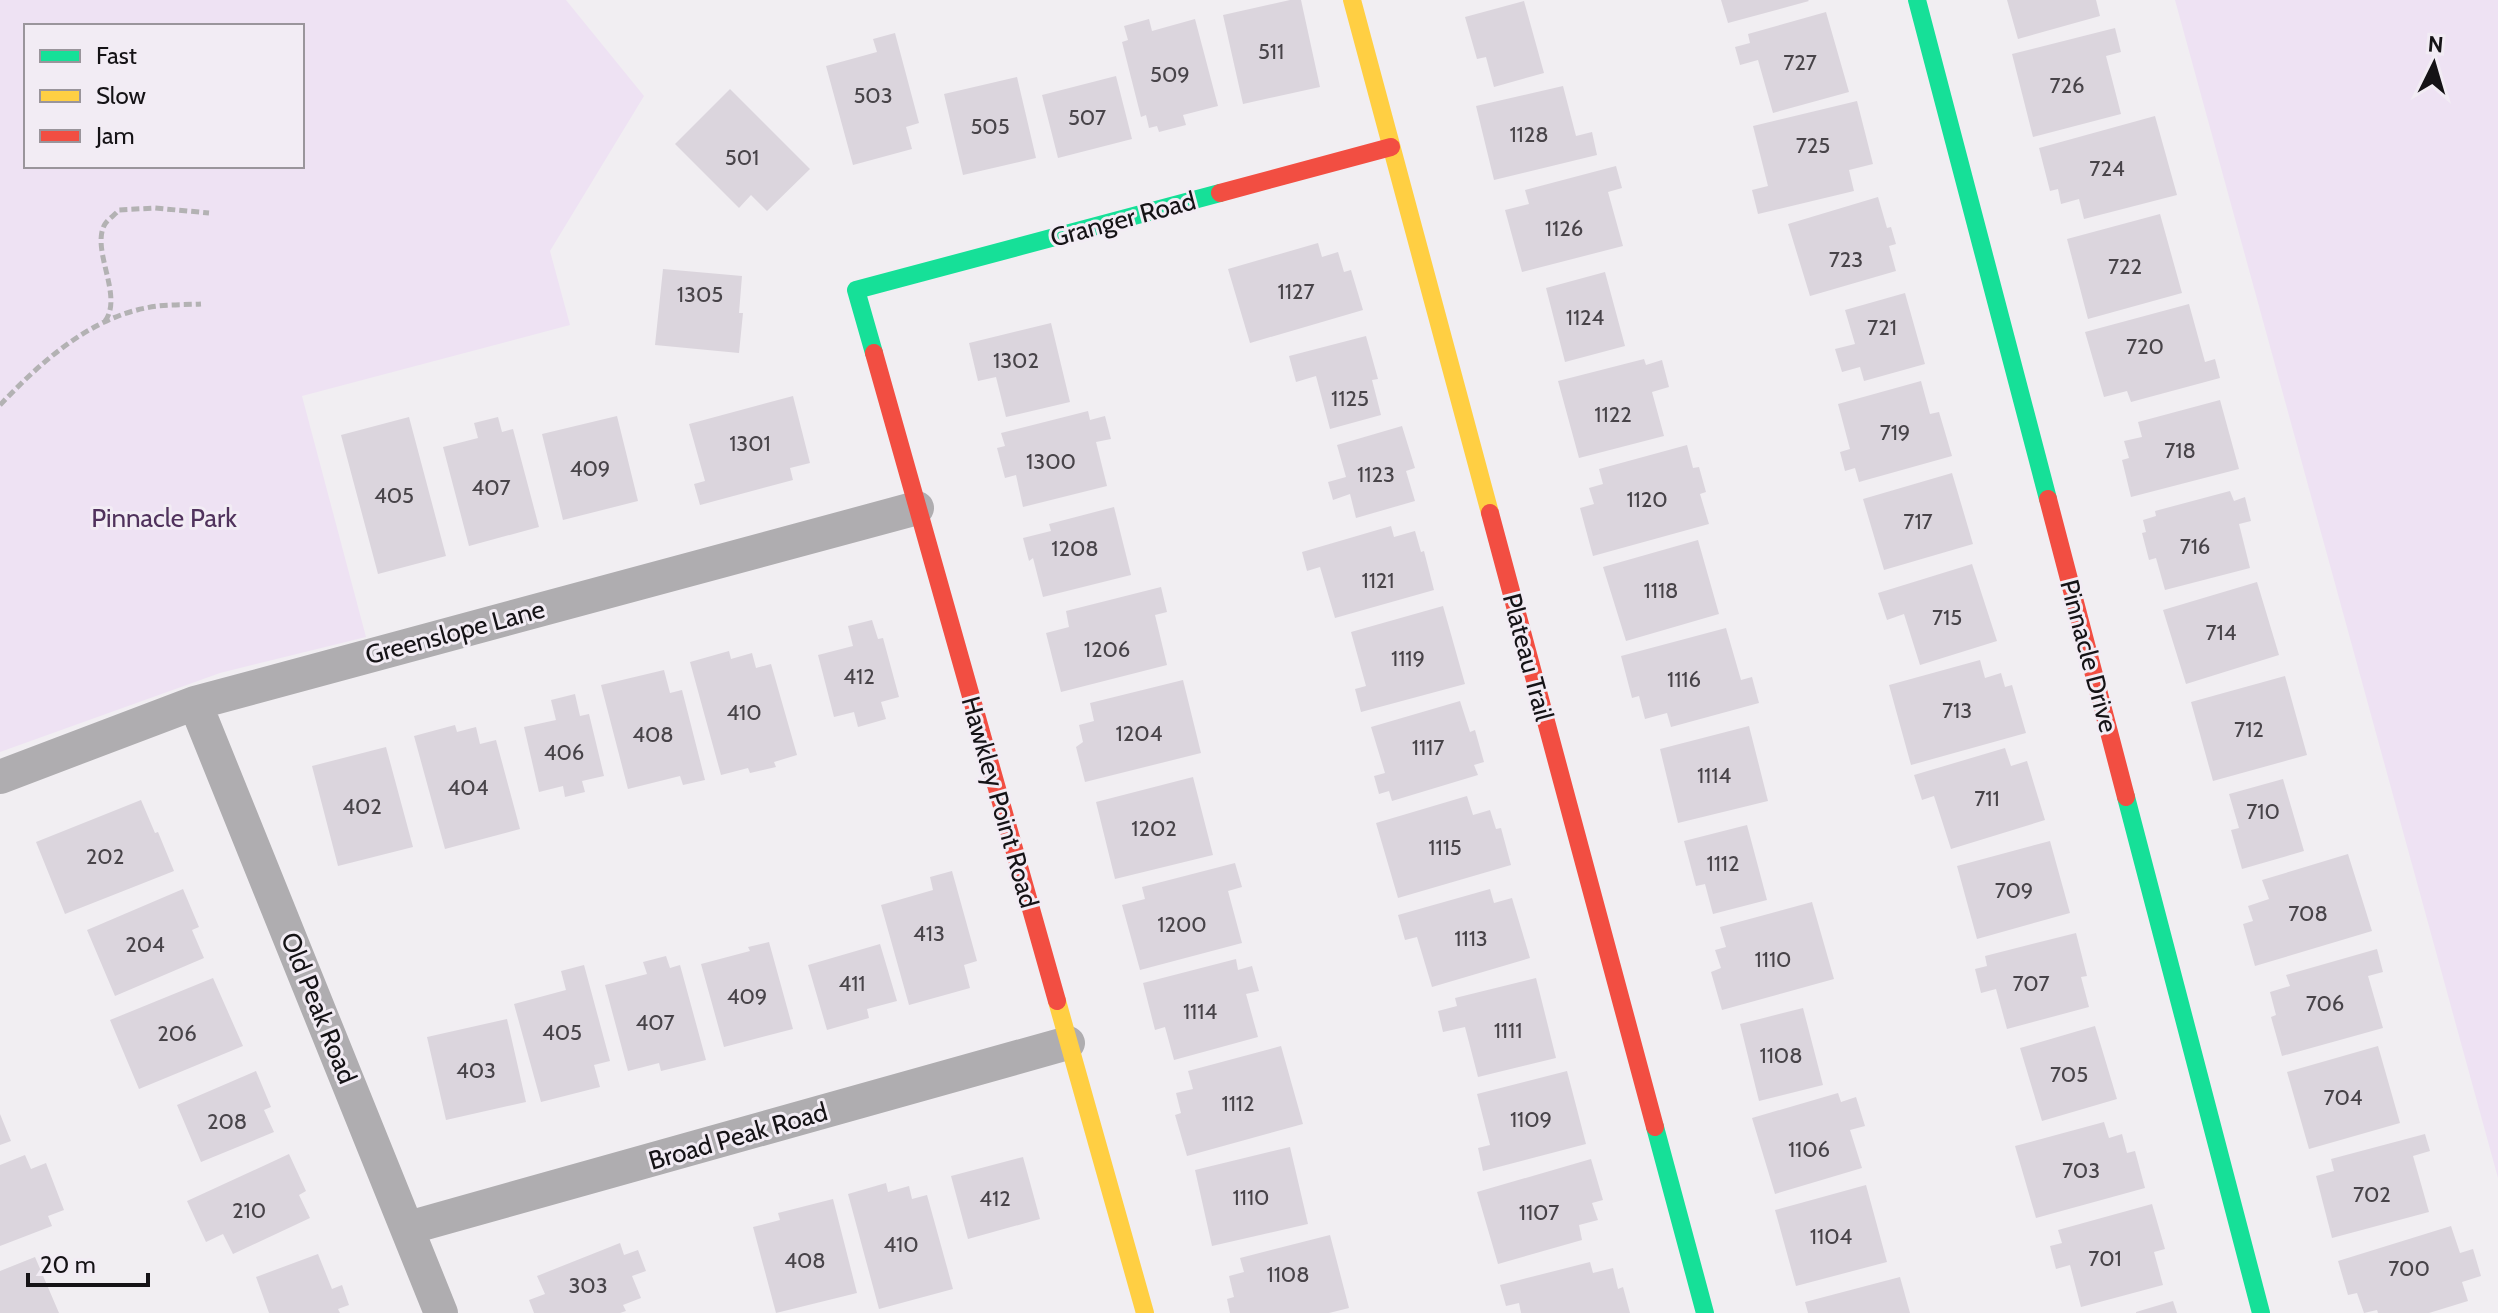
<svg xmlns="http://www.w3.org/2000/svg" width="2498" height="1313" viewBox="0 0 2498 1313" font-family="Cabin,sans-serif">
	<rect width="100%" height="100%" fill="#f1eef2"/>
	<path fill="#eee2f3" fill-rule="evenodd" d="M0,0H566L644,96L550,251L570,325L302,396L366,637L220,673L0,752ZM26,26H302V166H26Z
		M2175,0H2498V1178Z"/>
	<path fill="#dbd5dd" d="M1290,0H1301L1320,87L1243,104L1223,15Z
		M1721,0H1808L1809,1L1728,23Z
		M2007,0H2096L2100,16L2018,39Z
		M1524,1L1544,73L1494,87L1486,57L1477,59L1465,17Z
		M1826,12L1849,92L1773,113L1758,60L1740,65L1735,47L1750,43L1748,34Z
		M1149,19L1152,31L1195,19L1218,106L1183,115L1186,125L1159,132L1157,126L1149,128L1146,115L1141,117L1122,42L1128,40L1124,26Z
		M2115,28L2121,52L2106,56L2121,114L2033,137L2012,54Z
		M895,33L919,123L906,127L912,149L853,165L826,66L877,52L873,39Z
		M1116,76L1132,139L1058,158L1042,95Z
		M1017,77L1036,158L963,175L944,94Z
		M1563,86L1576,136L1592,132L1597,155L1494,180L1476,106Z
		M730,89L810,169L767,211L751,195L739,208L675,144Z
		M1857,101L1873,164L1849,170L1854,191L1758,214L1752,190L1768,186L1753,126Z
		M2155,116L2177,195L2084,219L2079,199L2061,204L2058,189L2050,191L2039,148Z
		M1616,166L1622,188L1608,192L1623,246L1522,272L1505,210L1529,204L1525,190Z
		M1878,197L1887,228L1891,227L1896,244L1889,246L1896,271L1810,296L1788,224Z
		M2160,214L2182,293L2088,319L2067,239Z
		M1318,243L1322,257L1338,252L1344,272L1351,270L1363,310L1250,343L1228,269Z
		M663,269L742,276L739,313H743L739,353L655,345Z
		M1605,272L1625,346L1565,362L1546,288Z
		M1905,293L1925,364L1864,381L1860,367L1842,372L1835,349L1855,344L1845,310Z
		M2189,304L2205,362L2215,359L2220,378L2131,402L2127,391L2104,397L2085,332Z
		M1051,323L1070,402L1006,417L996,377L978,381L969,343Z
		M1366,336L1378,379L1372,380L1381,415L1330,429L1316,376L1296,382L1289,356Z
		M1644,359L1646,365L1662,360L1669,387L1652,392L1664,436L1579,458L1558,381Z
		M1921,381L1930,414L1939,412L1952,456L1859,482L1855,468L1845,471L1840,452L1850,449L1838,404Z
		M793,396L810,463L790,468L793,480L700,505L694,484L705,481L689,424Z
		M2220,400L2239,469L2131,497L2122,460L2129,458L2124,441L2142,437L2138,422Z
		M1088,411L1090,420L1105,416L1111,439L1096,442L1107,486L1023,507L1016,475L1005,478L997,448L1005,446L1001,433Z
		M617,416L638,501L563,520L542,434Z
		M409,417L446,556L378,574L341,435Z
		M498,417L502,432L513,429L539,527L469,546L443,447L478,438L474,423Z
		M1402,426L1415,468L1406,471L1415,501L1356,518L1350,494L1333,500L1328,482L1346,477L1337,445Z
		M1687,445L1693,468L1699,467L1706,492L1700,494L1709,524L1593,556L1580,508L1594,504L1589,488L1603,484L1599,469Z
		M1952,473L1973,544L1884,570L1863,499Z
		M2230,491L2234,501L2245,497L2251,521L2239,524L2250,568L2165,590L2156,558L2149,560L2142,533L2146,532L2143,520L2156,516L2155,511Z
		M1114,507L1131,575L1043,597L1033,558L1029,561L1023,538L1051,531L1049,524Z
		M1391,526L1394,537L1415,531L1421,552L1424,551L1434,590L1335,618L1320,567L1307,571L1302,552Z
		M1698,540L1719,614L1626,641L1603,567Z
		M1972,564L1997,641L1920,665L1904,614L1887,620L1878,593Z
		M2257,582L2279,655L2186,684L2163,610Z
		M1161,587L1167,612L1155,615L1167,665L1061,692L1046,633L1069,627L1066,611Z
		M1443,606L1465,684L1361,712L1355,689L1366,686L1351,632Z
		M872,620L878,639L883,638L899,697L881,702L886,719L858,727L854,712L834,717L818,655L853,646L848,626Z
		M1726,628L1741,680L1752,677L1759,703L1671,727L1667,713L1645,719L1639,696L1632,698L1621,656Z
		M729,651L731,659L752,653L756,668L771,664L797,755L774,762L776,767L750,773L748,768L721,775L690,662Z
		M1980,660L1985,678L2001,673L2005,687L2012,685L2026,733L1911,765L1889,685Z
		M664,670L670,693L682,690L705,780L683,785L680,776L628,789L601,685Z
		M2285,676L2307,755L2213,781L2191,702Z
		M1183,680L1201,753L1085,782L1076,747L1083,742L1079,725L1094,721L1090,703Z
		M575,694L580,716L589,714L604,776L582,781L585,792L565,797L563,786L539,792L524,727L556,720L551,700Z
		M1460,701L1470,732L1475,730L1484,762L1474,765L1478,775L1392,801L1389,791L1379,794L1374,776L1385,773L1371,727Z
		M455,725L457,732L476,727L480,744L496,740L520,829L445,849L414,736Z
		M1749,726L1768,801L1678,823L1660,749Z
		M386,747L413,847L338,866L312,766Z
		M2005,748L2011,766L2027,761L2045,820L1951,849L1934,796L1922,800L1914,775Z
		M1193,777L1213,855L1115,879L1096,802Z
		M2283,779L2304,851L2242,869L2231,830L2239,828L2229,794Z
		M1467,796L1473,815L1490,810L1496,829L1501,828L1511,865L1398,898L1376,823Z
		M141,800L155,833L158,832L174,871L65,914L36,842Z
		M1747,825L1767,900L1713,914L1705,884L1696,886L1684,841Z
		M2050,841L2070,913L1977,939L1957,866Z
		M2348,854L2372,931L2255,966L2243,924L2253,921L2248,906L2269,899L2262,880Z
		M1235,863L1242,887L1228,891L1242,943L1140,970L1122,905L1145,899L1142,887Z
		M952,871L977,961L964,965L970,988L909,1005L881,905L933,890L930,877Z
		M183,889L199,927L192,930L204,958L115,996L87,930Z
		M1490,889L1494,903L1512,898L1530,958L1432,987L1417,937L1405,940L1398,915Z
		M1812,902L1834,979L1722,1010L1711,972L1721,968L1715,950L1726,947L1720,927Z
		M2076,933L2087,976L2081,977L2089,1007L2007,1029L1996,989L1981,993L1975,969L1987,966L1985,956Z
		M769,942L793,1029L724,1047L701,964L750,951L748,947Z
		M880,944L897,1001L867,1009L869,1018L827,1030L808,965Z
		M2377,949L2383,972L2368,976L2383,1028L2282,1056L2271,1017L2276,1015L2270,992L2290,986L2286,975Z
		M666,956L670,968L680,965L706,1060L661,1071L659,1063L628,1071L605,985L647,974L643,962Z
		M1236,959L1238,970L1252,966L1259,991L1246,994L1258,1037L1174,1060L1165,1027L1155,1030L1143,983Z
		M584,965L610,1061L594,1065L600,1087L541,1102L514,1004L566,990L561,971Z
		M213,978L243,1046L139,1089L110,1020Z
		M1536,978L1556,1058L1478,1077L1465,1027L1443,1032L1438,1011L1457,1006L1455,998Z
		M1803,1008L1823,1085L1759,1101L1740,1024Z
		M507,1019L526,1102L446,1120L427,1037Z
		M2095,1026L2117,1099L2042,1121L2020,1048Z
		M1281,1046L1303,1124L1187,1156L1175,1115L1181,1113L1176,1093L1193,1089L1188,1071Z
		M2378,1046L2400,1123L2309,1149L2287,1072Z
		M256,1071L271,1107L264,1110L274,1132L201,1162L177,1105Z
		M1567,1071L1586,1144L1483,1171L1478,1148L1490,1145L1477,1094Z
		M1838,1093L1841,1102L1856,1097L1865,1126L1850,1130L1862,1168L1775,1194L1752,1118Z
		M0,1114L11,1141L0,1145Z
		M2104,1122L2109,1138L2122,1134L2127,1153L2135,1151L2145,1188L2036,1218L2015,1146Z
		M2425,1134L2430,1151L2413,1156L2429,1212L2332,1238L2316,1176L2334,1171L2331,1159Z
		M1290,1147L1308,1224L1212,1246L1195,1170Z
		M289,1154L306,1191L299,1195L310,1218L233,1254L223,1234L206,1242L187,1201Z
		M25,1155L31,1169L46,1163L64,1210L48,1216L52,1226L0,1246V1165Z
		M1023,1157L1040,1219L968,1239L951,1176Z
		M1591,1159L1603,1200L1592,1203L1598,1220L1579,1225L1582,1240L1498,1264L1477,1192Z
		M886,1183L888,1192L909,1186L912,1199L927,1195L953,1289L879,1309L848,1194Z
		M1866,1185L1887,1262L1796,1286L1775,1210Z
		M833,1199L857,1293L776,1313L753,1227L780,1220L778,1213Z
		M2152,1204L2165,1249L2154,1252L2163,1285L2081,1307L2070,1265L2056,1269L2050,1246L2062,1243L2058,1230Z
		M2451,1226L2460,1253L2473,1249L2481,1276L2462,1282L2468,1301L2429,1313H2378L2377,1310L2364,1313L2357,1293L2348,1295L2338,1261Z
		M1330,1235L1349,1308L1329,1313H1230L1227,1299L1234,1297L1229,1276L1244,1272L1240,1258Z
		M620,1243L624,1255L638,1250L646,1271L632,1276L641,1298L623,1305L626,1311L620,1313H534L529,1300L545,1294L537,1276Z
		M318,1254L332,1289L342,1285L349,1305L338,1309L340,1313H269L256,1277Z
		M35,1257L59,1313H0V1271Z
		M1590,1262L1593,1273L1613,1268L1618,1289L1623,1287L1630,1313H1521L1519,1303L1506,1306L1500,1285Z
		M1900,1277L1910,1313H1808L1805,1302Z
		M2173,1301L2177,1313H2136V1312Z"/>
	<g fill="none" stroke-linecap="round" stroke-linejoin="round">
		<path stroke="#b3b2b3" stroke-width="5" stroke-dasharray="8 4" stroke-linecap="butt" d="M105,321C124,296 90,249 105,224C108,219 115,215 119,210L155,208L209,213
			M0,405C39,364 88,319 146,308C164,304 183,305 201,304"/>
		<path stroke="#afadb0" stroke-width="34" d="M195,703L441,1313
			M0,777L195,703L917,508
			M408,1228L1068,1043"/>
		<path stroke="#16e098" stroke-width="18" d="M1917,0L2048,499
			M874,353L856,290L1220,193
			M2126,797L2261,1313
			M1655,1127L1705,1313"/>
		<path stroke="#ffcf43" stroke-width="18" d="M1352,0L1490,513
			M1057,1001L1145,1313"/>
		<path stroke="#f24e42" stroke-width="18" d="M1220,193L1391,147
			M874,353L1057,1001
			M2048,499L2126,797
			M1490,513L1655,1127"/>
	</g>
	<g text-anchor="middle" dominant-baseline="central" stroke-width="6" stroke-linejoin="round" paint-order="stroke">
		<g font-size="22" fill="#484449">
			<text x="1271" y="51">511</text>
			<text x="1800" y="62">727</text>
			<text x="1170" y="74">509</text>
			<text x="2067" y="85">726</text>
			<text x="873" y="95">503</text>
			<text x="1087" y="117">507</text>
			<text x="990" y="126">505</text>
			<text x="1529" y="134">1128</text>
			<text x="1813" y="145">725</text>
			<text x="742" y="157">501</text>
			<text x="2107" y="168">724</text>
			<text x="1564" y="228">1126</text>
			<text x="1846" y="259">723</text>
			<text x="2125" y="266">722</text>
			<text x="1296" y="291">1127</text>
			<text x="700" y="294">1305</text>
			<text x="1585" y="317">1124</text>
			<text x="1882" y="327">721</text>
			<text x="2145" y="346">720</text>
			<text x="1016" y="360">1302</text>
			<text x="1350" y="398">1125</text>
			<text x="1613" y="414">1122</text>
			<text x="1895" y="432">719</text>
			<text x="750" y="443">1301</text>
			<text x="2180" y="450">718</text>
			<text x="1051" y="461">1300</text>
			<text x="590" y="468">409</text>
			<text x="1376" y="474">1123</text>
			<text x="491" y="487">407</text>
			<text x="394" y="495">405</text>
			<text x="1647" y="499">1120</text>
			<text x="1918" y="521">717</text>
			<text x="2195" y="546">716</text>
			<text x="1075" y="548">1208</text>
			<text x="1378" y="580">1121</text>
			<text x="1661" y="590">1118</text>
			<text x="1947" y="617">715</text>
			<text x="2221" y="632">714</text>
			<text x="1107" y="649">1206</text>
			<text x="1408" y="658">1119</text>
			<text x="859" y="676">412</text>
			<text x="1684" y="679">1116</text>
			<text x="1957" y="710">713</text>
			<text x="744" y="712">410</text>
			<text x="2249" y="729">712</text>
			<text x="1139" y="733">1204</text>
			<text x="653" y="734">408</text>
			<text x="1428" y="747">1117</text>
			<text x="564" y="752">406</text>
			<text x="1714" y="775">1114</text>
			<text x="468" y="787">404</text>
			<text x="1987" y="798">711</text>
			<text x="362" y="806">402</text>
			<text x="2263" y="811">710</text>
			<text x="1154" y="828">1202</text>
			<text x="1445" y="847">1115</text>
			<text x="105" y="856">202</text>
			<text x="1723" y="863">1112</text>
			<text x="2014" y="890">709</text>
			<text x="2308" y="913">708</text>
			<text x="1182" y="924">1200</text>
			<text x="929" y="933">413</text>
			<text x="1471" y="938">1113</text>
			<text x="145" y="944">204</text>
			<text x="1773" y="959">1110</text>
			<text x="852" y="983">411</text>
			<text x="2031" y="983">707</text>
			<text x="747" y="996">409</text>
			<text x="2325" y="1003">706</text>
			<text x="1200" y="1011">1114</text>
			<text x="655" y="1022">407</text>
			<text x="1508" y="1030">1111</text>
			<text x="562" y="1032">405</text>
			<text x="177" y="1033">206</text>
			<text x="1781" y="1055">1108</text>
			<text x="476" y="1070">403</text>
			<text x="2069" y="1074">705</text>
			<text x="2343" y="1097">704</text>
			<text x="1238" y="1103">1112</text>
			<text x="1531" y="1119">1109</text>
			<text x="227" y="1121">208</text>
			<text x="1809" y="1149">1106</text>
			<text x="2081" y="1170">703</text>
			<text x="2372" y="1194">702</text>
			<text x="1251" y="1197">1110</text>
			<text x="995" y="1198">412</text>
			<text x="249" y="1210">210</text>
			<text x="1539" y="1212">1107</text>
			<text x="1831" y="1236">1104</text>
			<text x="901" y="1244">410</text>
			<text x="2105" y="1258">701</text>
			<text x="805" y="1260">408</text>
			<text x="2409" y="1268">700</text>
			<text x="1288" y="1274">1108</text>
			<text x="588" y="1285">303</text>
		</g>
		<g font-size="26" fill="#151316" stroke="#f2ecf4">
			<text transform="translate(1123 219) rotate(-15)">Granger Road</text>
			<text transform="translate(455 632) rotate(-15)">Greenslope Lane</text>
			<text transform="translate(2089 656) rotate(75)">Pinnacle Drive</text>
			<text transform="translate(1528 657) rotate(75)">Plateau Trail</text>
			<text transform="translate(1000 802) rotate(74)">Hawkley Point Road</text>
			<text transform="translate(319 1008) rotate(68)">Old Peak Road</text>
			<text transform="translate(738 1136) rotate(-16)">Broad Peak Road</text>
		</g>
		<g font-size="26" fill="#50325c" stroke="#f2ecf4">
			<text x="164" y="518">Pinnacle Park</text>
		</g>
	</g>
	<rect x="24" y="24" width="280" height="144" fill="#f2ecf4" stroke="#9a959b" stroke-width="2"/>
	<rect x="40" y="50" width="40" height="12" fill="#16e098" stroke="#9a959b" stroke-width="2"/>
	<text x="96" y="64" font-size="24" fill="#151316">Fast</text>
	<rect x="40" y="90" width="40" height="12" fill="#ffcf43" stroke="#9a959b" stroke-width="2"/>
	<text x="96" y="104" font-size="24" fill="#151316">Slow</text>
	<rect x="40" y="130" width="40" height="12" fill="#f24e42" stroke="#9a959b" stroke-width="2"/>
	<text x="96" y="144" font-size="24" fill="#151316">Jam</text>
	<g transform="translate(2434 64) rotate(5)" stroke="#f2ecf4" stroke-width="6" paint-order="stroke">
	<path d="M0-6L14 30L0 20L-14 30Z" fill="#151316"/>
	<text y="-12" font-size="22" font-weight="bold" text-anchor="middle" fill="#151316">N</text>
	</g>
	<path d="M28 1273v12h120v-12" fill="none" stroke="#151316" stroke-width="4"/>
	<text x="40" y="1273" font-size="24" fill="#151316" stroke="#f2ecf4" stroke-width="6" paint-order="stroke">20 m</text>
</svg>
